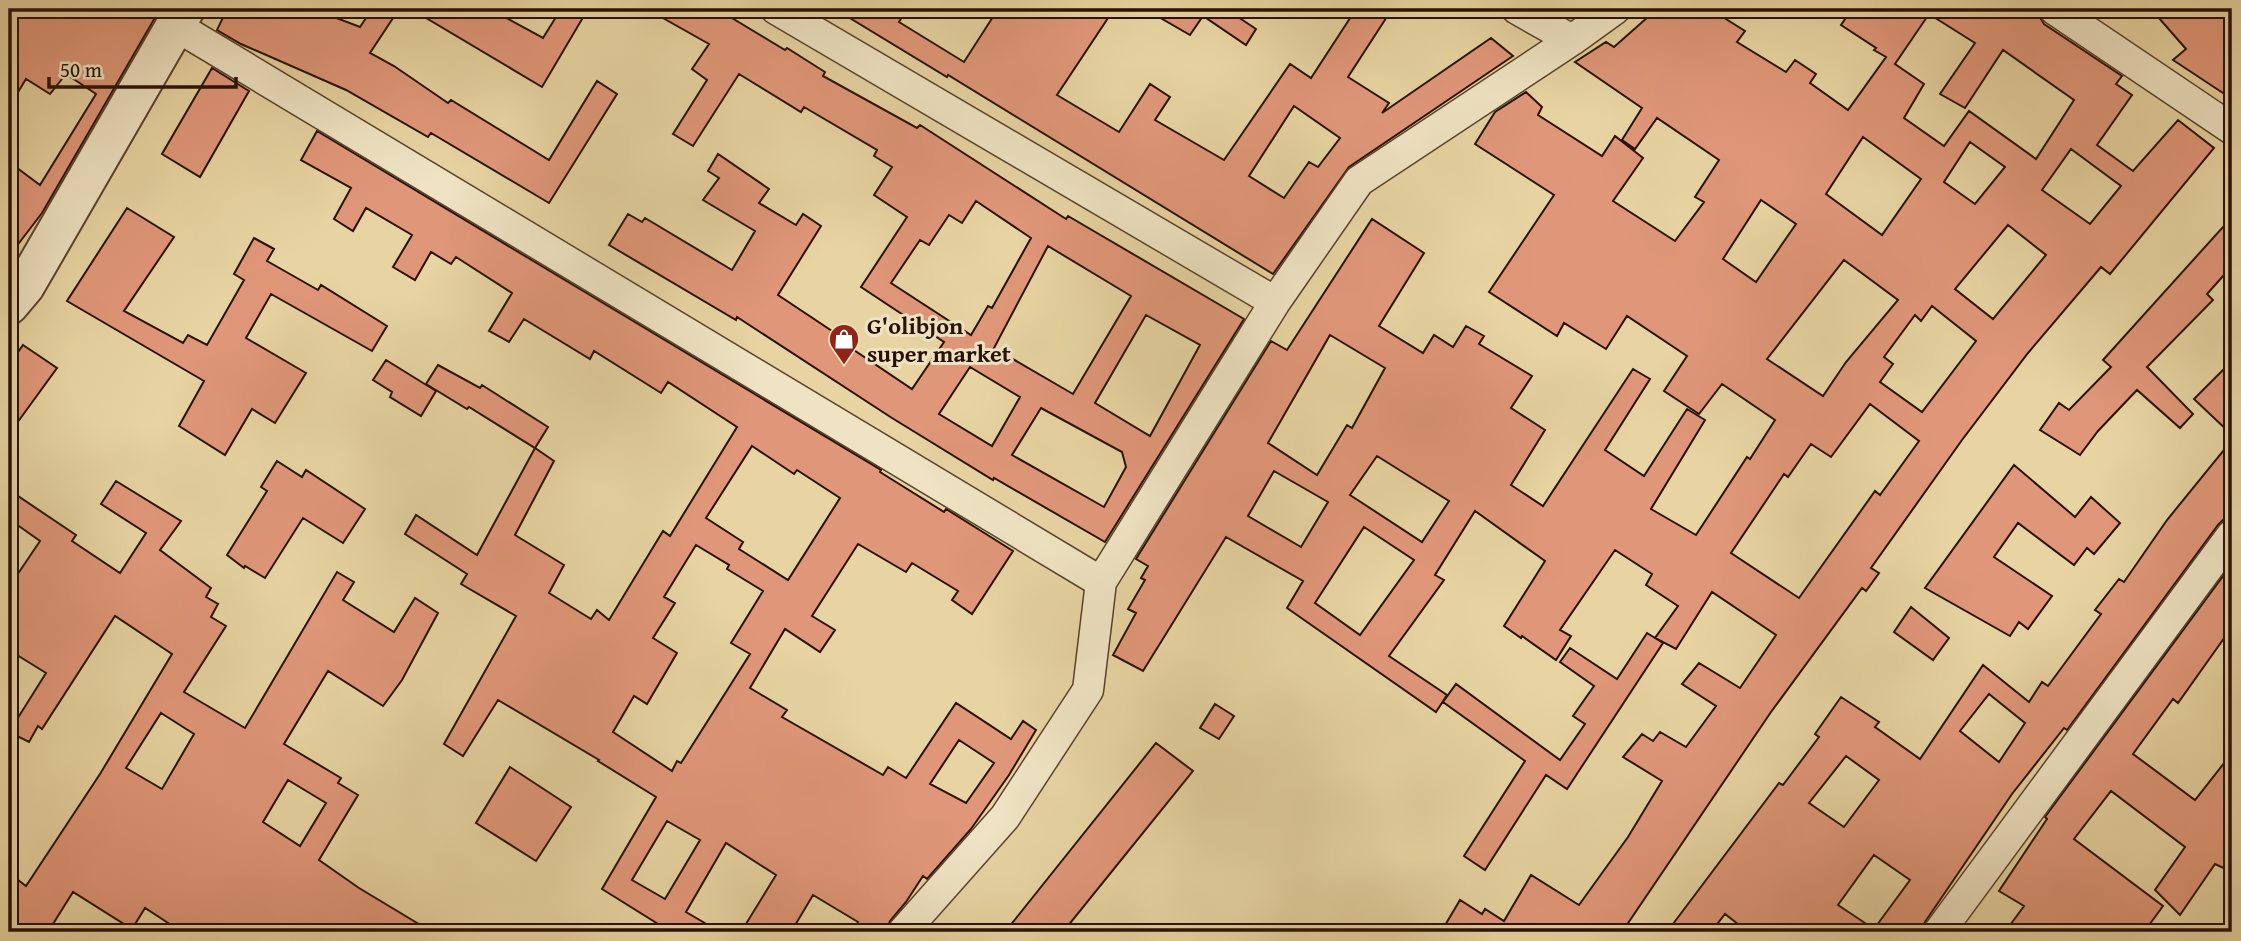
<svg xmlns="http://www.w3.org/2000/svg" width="2241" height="941" viewBox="0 0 2241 941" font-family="'Gentium Book Plus',serif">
	<rect width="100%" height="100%" fill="#e7d4a2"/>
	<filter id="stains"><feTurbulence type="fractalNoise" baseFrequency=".00286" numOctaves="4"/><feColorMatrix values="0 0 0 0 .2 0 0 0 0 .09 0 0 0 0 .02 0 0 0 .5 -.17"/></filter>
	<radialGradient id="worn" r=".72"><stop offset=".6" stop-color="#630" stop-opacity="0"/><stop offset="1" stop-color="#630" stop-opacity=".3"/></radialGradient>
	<path fill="#e09779" stroke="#291105" stroke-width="2" fill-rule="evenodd" d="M17,9H160L42,213L9,256V162L40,185L96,94L66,74L50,94L26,79L9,107V22Z
		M227,9H313L360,27L372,9H399L370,53L394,66L448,103L451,100L549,160L597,81L617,94L549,203L431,133L428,137L346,90L241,44L217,30Z
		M411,9H490L543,38L561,9H588L542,87Z
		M647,9H717L785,50L787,48L825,72L823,76L917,128L920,125L1066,219L1068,216L1244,319L1105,542L994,478L993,480L892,418L737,317L736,320L609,245L628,214L642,222L645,218L732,270L755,231L703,200L719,178L708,171L718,154L769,189L759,203L796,225L803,214L821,226L778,295L835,333L833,336L912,389L944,342L861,287L907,217L874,195L892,167L874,156L877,150L804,107L801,112L739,74L693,146L673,134L707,80L692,69L709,44ZM976,201L1031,238L992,308L988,306L971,335L891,283L920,240L929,245L949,215L962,223ZM1048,246L1131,296L1073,394L994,348ZM1146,315L1200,345L1150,436L1095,403ZM970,367L1020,397L992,446L939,414ZM1041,408L1122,452L1126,467L1104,507L1012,455Z
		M835,9H907L899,22L964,62L998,9H1114L1057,95L1119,132L1150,84L1170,97L1155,120L1224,160L1290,64L1311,78L1356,9H1392L1348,77L1389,103L1382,113L1491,38L1513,56L1349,167L1273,274L948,75L947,77ZM1294,106L1340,138L1318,167L1309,162L1284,198L1249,176Z
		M1145,9H1226L1256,29L1246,45L1203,16L1190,35Z
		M1657,9H1710L1745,31L1737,42L1786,72L1795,60L1816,74L1810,83L1848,110L1886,57L1874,50L1876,48L1841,25L1852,9L1868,18L1874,9H2029L2038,14L2044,24L2122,76L2116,84L2132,95L2097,145L2133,171L2178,120L2214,148L2110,274L2101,267L2028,353L1962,440L1871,568L1879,573L1866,591L1862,588L1771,712L1622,932H1441L1460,900L1482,914L1485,909L1504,921L1531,875L1579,905L1628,837L1662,781L1623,757L1642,734L1653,741L1660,732L1686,747L1716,706L1682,684L1699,663L1740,688L1776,635L1712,592L1676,649L1655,638L1678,606L1646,585L1652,574L1615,550L1560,630L1571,636L1556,660L1522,636L1521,638L1504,626L1545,561L1475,511L1435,575L1444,580L1389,656L1447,695L1436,712L1287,608L1303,581L1226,537L1143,671L1113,655L1136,613L1128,609L1145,580L1141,578L1148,566L1136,559L1271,341L1287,350L1372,219L1424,253L1379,326L1423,353L1434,335L1453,347L1466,326L1484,336L1479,344L1532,376L1511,408L1545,430L1511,485L1543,506L1633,369L1650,379L1605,450L1644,476L1687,409L1705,420L1651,509L1696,535L1747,457L1750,459L1775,420L1722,384L1699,414L1664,391L1687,356L1627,316L1606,349L1564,323L1557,336L1489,292L1554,195L1475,144L1495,112L1526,92L1542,107L1538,115L1602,156L1615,136L1643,158L1613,201L1675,241L1704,202L1695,197L1719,160L1657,118L1635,149L1622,140L1642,108L1575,62L1606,42L1614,47ZM1929,14L1975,43L1940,94L1965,108L2003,50L2074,100L2036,159L1969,111L1944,146L1904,118L1924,84L1895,64ZM1863,137L1921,179L1882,235L1826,194ZM1970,142L2005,167L1975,204L1944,182ZM2071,149L2121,186L2090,224L2042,190ZM1761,200L1796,224L1756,282L1723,259ZM2008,225L2046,255L1993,319L1955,289ZM1844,260L1898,300L1846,362L1823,396L1767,359ZM1932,306L1976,341L1922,412L1880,382L1893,364L1884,357L1915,315L1921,321ZM1330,335L1385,368L1352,428L1347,425L1317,475L1268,443ZM1870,404L1919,441L1880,495L1875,491L1799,598L1731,553L1784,474L1788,477L1811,444L1831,457ZM1377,456L1449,501L1422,542L1350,495ZM1274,471L1328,502L1301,547L1248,516ZM1364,527L1414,560L1360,635L1315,603Z
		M2151,9H2232V99L2173,60L2186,49Z
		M212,68L249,91L200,177L162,154Z
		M317,131L881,470L880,472L944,512L946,509L1013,551L972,614L952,600L958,591L912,563L906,572L858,544L812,616L835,630L820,652L785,629L750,688L787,710L782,717L883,775L888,767L906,778L956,703L1011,739L1023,721L1036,730L1009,775L971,829L927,879L923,876L906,902L890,921L886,932H852L858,922L813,895L791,932H741L776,875L726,843L686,912L720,932H671L602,889L656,797L598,761L599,760L498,700L463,756L444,744L516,616L461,584L467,574L405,534L416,515L477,555L535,448L554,461L515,535L564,565L549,593L591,619L597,610L609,620L663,531L670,536L737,427L668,382L661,393L594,351L590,359L524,319L509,342L489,331L512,293L456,257L451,264L431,252L415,280L393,267L412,235L366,208L353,231L334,219L351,188L301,160ZM752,446L794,474L797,470L840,498L788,580L739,549L743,542L706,518ZM696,545L729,565L727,569L763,591L731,643L750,654L681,763L677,761L672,771L613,732L634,696L647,704L677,653L653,638L675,603L664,597ZM959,740L994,763L966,803L930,784ZM667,821L700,840L665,899L632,880Z
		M127,208L174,237L124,311L183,343L188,335L207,345L244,280L234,274L254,238L274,249L267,261L318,290L321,285L387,326L372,351L271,294L246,338L306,373L275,423L252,409L225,455L179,426L204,381L67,301Z
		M2232,217V266L2207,294L2213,300L2147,367L2193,414L2180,428L2137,390L2098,431L2080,455L2040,430L2059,403L2069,410L2111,367L2103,360Z
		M23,345L57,368L9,434V365Z
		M386,360L436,391L421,416L390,397L392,392L373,380Z
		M2232,361V435L2194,399Z
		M438,365L480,388L482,385L548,427L535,448L469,407L467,409L426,384Z
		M2232,440V518L2224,519L2218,525L2067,730L2064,728L2012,794L1925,922L1922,932H1748L1725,914L1711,932H1667L1779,783L1783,785L1819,737L1815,734L1841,697L1879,722L1875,727L1920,759L1983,665L2029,702L2042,682L2048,686L2101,614L2095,610L2119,579L2124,582L2167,520ZM1989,694L2025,723L1999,762L1960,731ZM1846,756L1879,780L1844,827L1809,803ZM1874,855L1910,880L1874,929L1838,905Z
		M277,461L302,477L306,470L365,509L343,543L303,518L265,578L245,566L244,568L227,555L267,491L261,487Z
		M2014,465L2075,517L2091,497L2120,523L2094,554L2087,548L2074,565L2018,523L1994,557L2052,596L2028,629L2019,622L2010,636L1925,588Z
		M116,481L181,521L160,550L211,588L206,597L218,604L211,617L226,626L184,692L245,728L337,572L354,582L343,600L394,632L415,598L438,613L402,680L383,706L328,671L284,744L341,778L338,783L358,795L319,860L359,888L432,932H182L145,908L132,929L73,892L48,932H9V873L26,886L100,774L172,654L115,616L42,729L38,726L29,742L9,732L46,673L9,650V637L16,625L9,620V587L40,541L9,519V490L76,535L72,541L120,573L146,533L101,504ZM161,713L194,734L162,789L126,768ZM288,780L326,803L300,846L263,822Z
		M2232,564V627L2178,703L2173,699L2133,754L2195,800L2232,753V872L2215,864L2180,915L2155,890L2185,847L2111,791L2074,839L2163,906L2144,932H2005L2024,906L1999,891L2047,819L2045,817Z
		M1911,607L1949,638L1933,660L1894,632Z
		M1647,633L1663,643L1567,789L1546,775L1485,870L1464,856L1525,761L1443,702L1456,684L1560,760L1585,724L1573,716L1594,686L1560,662L1570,648L1617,679Z
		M1215,704L1234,716L1219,739L1200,728Z
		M1156,743L1193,771L1063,932H1005Z
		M510,767L571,807L536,861L476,823Z"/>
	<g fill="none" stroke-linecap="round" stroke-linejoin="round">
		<g stroke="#58422c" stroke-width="33">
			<path id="minor" d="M776,9L1275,302
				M1517,9L1572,40
				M2054,9L2232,129
				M176,26L1101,582
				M903,932L1005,817L1088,690L1101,582L1275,302L1359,181L1572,40L1615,9
				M1939,932L2232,535"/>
		</g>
		<g stroke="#58422c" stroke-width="42">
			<path id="tertiary" d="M9,305L25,286L185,9"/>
		</g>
		<use href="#minor" stroke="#efe3c3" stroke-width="30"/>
		<use href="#tertiary" stroke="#efe3c3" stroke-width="38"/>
	</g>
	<defs>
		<g id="shop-pin" transform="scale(1.575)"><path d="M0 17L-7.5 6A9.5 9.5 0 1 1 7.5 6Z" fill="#8f2418" stroke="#efe3c3"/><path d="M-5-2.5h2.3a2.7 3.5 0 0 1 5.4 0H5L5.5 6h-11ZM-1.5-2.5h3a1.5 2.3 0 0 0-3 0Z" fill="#fff"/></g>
	</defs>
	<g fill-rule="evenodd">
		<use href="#shop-pin" x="844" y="339"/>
	</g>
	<g text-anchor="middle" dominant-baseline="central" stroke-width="6" stroke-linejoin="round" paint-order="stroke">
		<g font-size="24" font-weight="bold" fill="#291105" stroke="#efe3c3" text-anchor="start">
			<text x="867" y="325">G'olibjon<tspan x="867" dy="28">super market</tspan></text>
		</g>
	</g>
	<rect width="2241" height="941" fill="none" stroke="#e7d4a2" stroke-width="35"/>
	<rect x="10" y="10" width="2220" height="920" fill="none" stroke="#291105" stroke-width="3.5"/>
	<rect x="18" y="18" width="2206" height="906" fill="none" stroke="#291105" stroke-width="2"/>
	<path d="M49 77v10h187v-10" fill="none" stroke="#291105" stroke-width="3.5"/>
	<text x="60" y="77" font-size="21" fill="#291105" stroke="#efe3c3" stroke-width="5" paint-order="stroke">50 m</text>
	<rect width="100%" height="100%" filter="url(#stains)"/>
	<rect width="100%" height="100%" fill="url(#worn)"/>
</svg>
